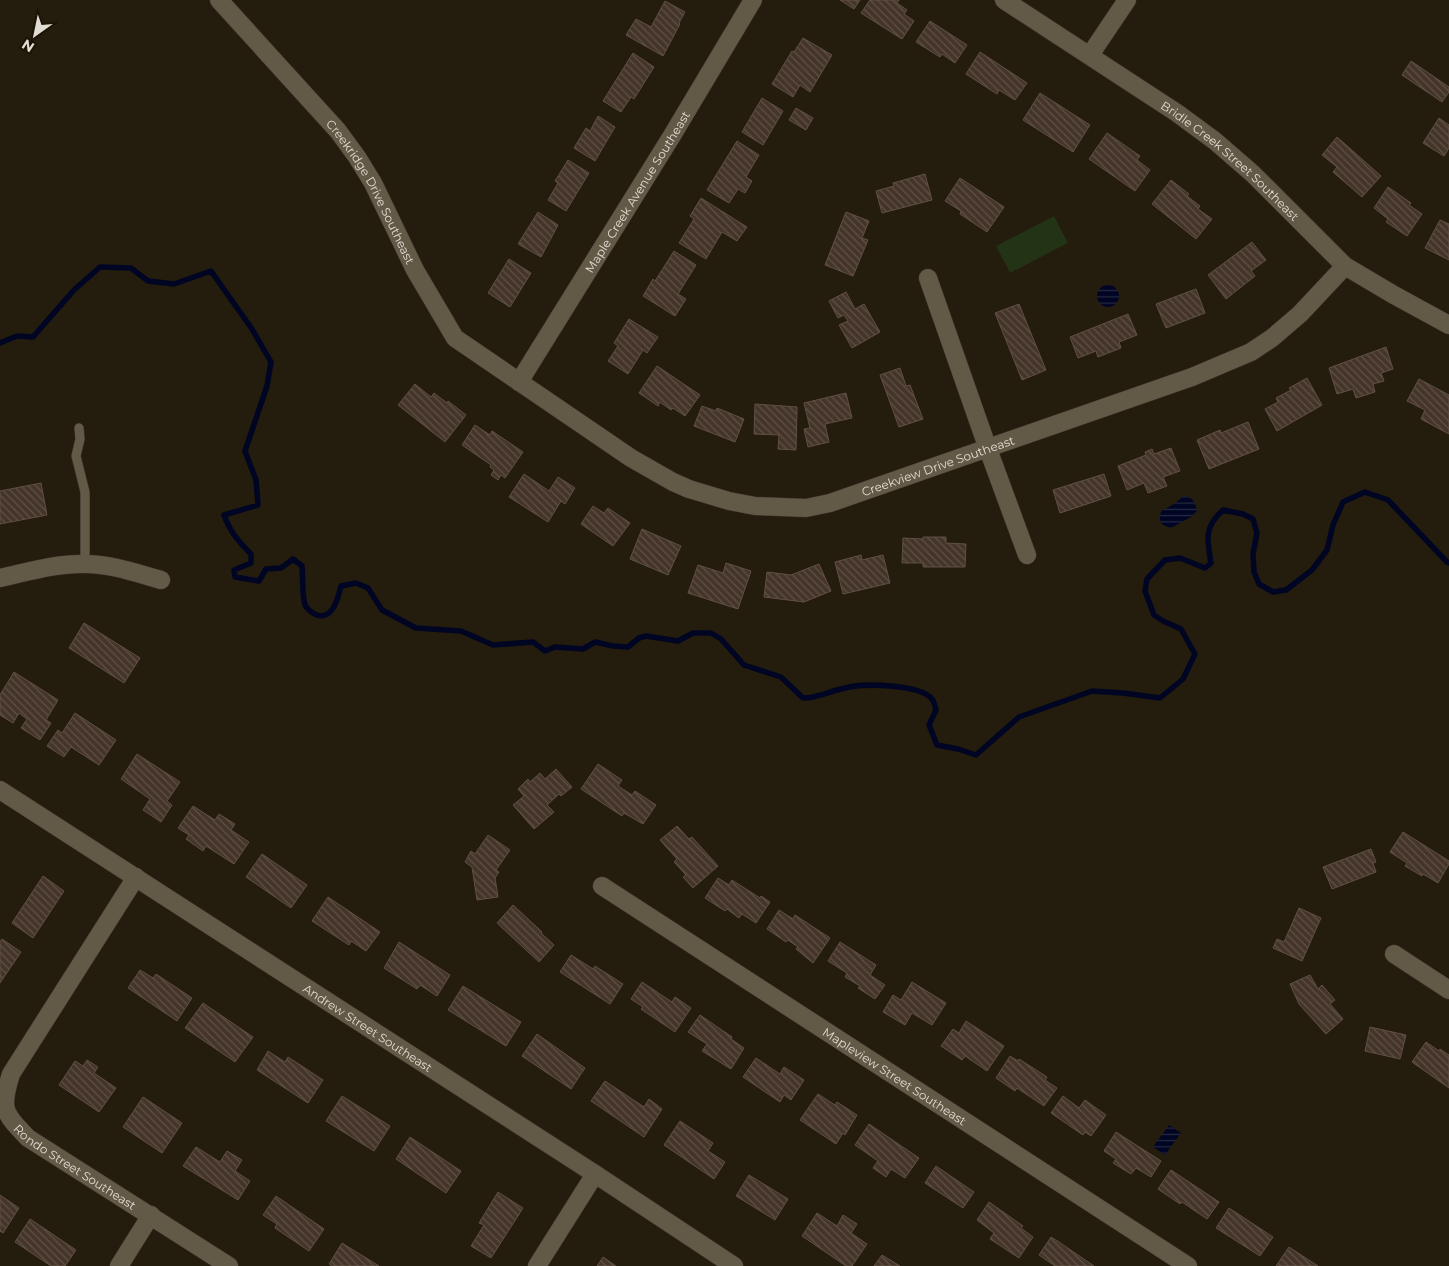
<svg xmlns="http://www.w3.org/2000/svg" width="1449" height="1266" viewBox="0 0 1449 1266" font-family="Montserrat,sans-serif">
	<defs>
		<pattern id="water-rules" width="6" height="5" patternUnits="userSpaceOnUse" patternTransform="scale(1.25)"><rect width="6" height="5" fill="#000523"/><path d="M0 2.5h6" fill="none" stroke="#252942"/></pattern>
		<pattern id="building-back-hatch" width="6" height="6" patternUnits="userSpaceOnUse" patternTransform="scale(1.25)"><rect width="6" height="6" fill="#443429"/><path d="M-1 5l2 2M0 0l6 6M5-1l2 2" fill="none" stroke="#5f5147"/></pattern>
	</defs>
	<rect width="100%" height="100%" fill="#241c0c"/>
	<path fill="#233316" d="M1054,216L1068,243L1010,273L996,246Z"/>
	<path fill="url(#water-rules)" d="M1097 296a11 11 0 1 1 22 0a11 11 0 1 1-22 0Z
		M1183,496C1192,496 1196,503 1197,511L1191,517L1171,528L1163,525L1160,521C1159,508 1164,511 1172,505C1176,503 1180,499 1183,496Z
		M1169,1125L1181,1133L1165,1155L1153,1147Z"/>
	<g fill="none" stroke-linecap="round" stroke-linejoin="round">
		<path stroke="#000523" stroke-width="5.5" d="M0,343L17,336L33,337L74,290L100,267L131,268L148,281L174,284L211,271L252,329L271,362L267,386L245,451L256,480L258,505L224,515C230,532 239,542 251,554V563L234,570L235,577L259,581L266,569L281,568L293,559L302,566C303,577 302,596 305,605C307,609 313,614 317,615C333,620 338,598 341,586L356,583L368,588L382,610L416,628L461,631L493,645L533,642L545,651L555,647L583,649L595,642L613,646L628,647L639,638L646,636L678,641L693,633H711L721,639L744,665L781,677L803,698C818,698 830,691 845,688C862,683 920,684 932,699C934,701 935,707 936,710L929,725L937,745L958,749L976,755L1019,717L1092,691L1123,693L1160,698L1183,679L1195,654L1181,629L1163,621L1154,615L1145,591L1147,579L1165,560L1180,558L1205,568L1211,563C1207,539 1204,527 1223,510L1243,514L1253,519L1257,533L1253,554L1254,572L1259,584L1273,592L1286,590L1312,570L1327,550L1333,525L1343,502L1365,492L1388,500L1447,562L1449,563"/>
	</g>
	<path fill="url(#building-back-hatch)" stroke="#615044" d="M840,0H860L854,9Z
		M870,0H899L897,3L907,10L904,14L914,21L902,39L861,13Z
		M665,1L685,12L679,23L680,24L663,56L626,35L636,19L651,27Z
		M930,21L967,45L955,63L942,54L940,57L916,42Z
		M803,38L832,55L810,92L800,85L793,97L772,84L792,51L794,52Z
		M980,52L1027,83L1015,100L999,90L997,94L966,74Z
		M633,53L654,67L634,99L631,97L621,112L603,101Z
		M1411,61L1449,87V92L1442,102L1402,75Z
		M1040,93L1090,125L1073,152L1023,120Z
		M762,98L783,111L763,145L742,132Z
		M796,108L813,118L806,130L789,120Z
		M598,116L615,127L595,161L574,148L586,128L590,131Z
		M1439,118L1449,125V148L1444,156L1423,143Z
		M1107,133L1140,156L1137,160L1150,170L1135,191L1089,159Z
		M1337,137L1381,176L1362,197L1333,172L1337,167L1322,155Z
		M737,141L759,155L746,177L752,181L745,193L738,189L729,203L707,190Z
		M568,160L589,173L566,211L548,200L558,183L555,181Z
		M925,174L932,200L882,213L876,191L894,186L893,183Z
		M960,178L1004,207L987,232L960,214L961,211L945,201Z
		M1171,180L1189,194L1187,196L1200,206L1198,209L1212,219L1196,239L1152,204Z
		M1388,187L1411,203L1409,205L1422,214L1407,236L1386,222L1388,219L1374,208Z
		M701,198L747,227L737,241L722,232L706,259L679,243L694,219L690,216Z
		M538,212L558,225L541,257L518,244Z
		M846,212L869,221L862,238L868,240L853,276L825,265Z
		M1440,220L1449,224V260L1425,248Z
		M1252,242L1266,260L1251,271L1255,276L1226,299L1208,275Z
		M674,251L696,265L678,294L686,299L675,316L643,296L653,279L655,281Z
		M509,259L531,273L510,307L488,293Z
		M1196,289L1205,313L1166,328L1156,304Z
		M846,292L855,309L864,304L880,332L852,348L839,325L848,321L844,315L838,318L829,301Z
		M1019,304L1046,370L1022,380L995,313Z
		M1128,314L1137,335L1119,342L1121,348L1098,357L1096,351L1078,358L1070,337Z
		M629,319L658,337L647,353L643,350L628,374L608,361L618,346L614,343Z
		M1386,347L1393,369L1381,373L1384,381L1373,384L1375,392L1356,398L1353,389L1337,394L1329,368Z
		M657,366L700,395L685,416L673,408L671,410L660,402L658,406L639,393Z
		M900,368L906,386L910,385L923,419L899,427L880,375Z
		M1307,378L1322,405L1277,431L1265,409L1278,402L1276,398L1291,390L1289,388Z
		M1419,379L1449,395V434L1421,419L1425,410L1407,401Z
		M415,384L431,397L434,393L447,403L448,401L466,415L445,442L398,405Z
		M846,393L852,418L825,424L829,442L808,447L804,429L810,428L804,403Z
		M755,404L797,407L796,450L778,449L779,435L754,434Z
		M702,406L716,411L717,408L744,419L735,442L694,426Z
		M1248,422L1259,449L1209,469L1197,440L1220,430L1221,433Z
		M475,425L490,435L492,431L523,452L505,478L501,475L498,480L491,475L494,470L490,467L491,465L462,445Z
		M1171,448L1180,471L1163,477L1167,486L1148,493L1144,483L1127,490L1118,466L1146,455L1145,452L1152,449L1154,454Z
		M524,474L549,491L558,477L575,488L565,504L561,501L548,522L509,497Z
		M1104,474L1111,496L1060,513L1053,490Z
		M41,483L47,515L0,524V491Z
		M593,506L604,513L608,508L630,523L613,546L581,524Z
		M642,529L681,546L668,575L630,559Z
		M923,537H946V543L966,544L965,567H923V563H902L903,538L923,539Z
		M861,555L862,560L883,555L890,583L843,594L835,562Z
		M726,563L751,571L738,609L688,593L698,565L723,573Z
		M819,564L831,591L804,602L764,597L767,572L791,575Z
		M84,623L140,658L124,683L69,648Z
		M14,672L58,700L46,720L51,723L40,740L21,728L27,719L19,713L13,723L0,715V695Z
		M75,713L116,740L99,765L71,747L64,757L47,746L58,730L62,733Z
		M137,754L180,782L167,801L172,805L161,822L143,810L150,799L121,779Z
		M598,764L622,780L618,786L632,795L635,791L656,805L643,824L624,813L622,816L581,789Z
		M556,769L572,787L561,796L559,794L547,805L554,812L534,829L513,805L524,796L518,789L528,779L530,782L540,773L545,779Z
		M193,806L215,820L219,814L235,824L231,830L249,842L234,864L206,846L203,851L186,839L189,835L178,828Z
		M677,826L689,839L692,837L718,866L693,888L683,877L686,875L674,862L677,859L660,840Z
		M1403,832L1449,861V864L1438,883L1423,874L1422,876L1405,866L1407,863L1390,852Z
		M488,835L510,850L496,870L499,872L495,878L498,897L477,900L472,867L465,862L471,851L475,854Z
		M1371,849L1376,862L1373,863L1376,872L1332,889L1323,867Z
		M262,854L307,885L291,908L246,877Z
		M43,876L64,891L33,938L12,923Z
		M718,878L729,885L732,880L760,898L761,896L770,902L756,923L742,914L739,918L727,909L725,911L705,898Z
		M328,897L380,932L366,951L351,941L349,945L312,921Z
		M513,905L542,932L541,933L554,945L539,962L497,923Z
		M1299,908L1321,918L1302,961L1273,948L1277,939L1284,942Z
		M779,910L793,919L795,915L830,938L813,963L796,949L798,947L788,940L786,942L767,929Z
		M2,939L21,952L0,983V942Z
		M399,942L450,975L437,996L420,985L417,989L384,968Z
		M840,942L876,965L870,975L885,985L875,999L858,988L860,986L845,977L847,973L828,961Z
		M571,955L593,969L595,966L623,984L610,1004L560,972Z
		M140,970L153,978L156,974L192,998L177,1021L128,988Z
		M1310,975L1318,989L1322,985L1335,1000L1330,1004L1343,1019L1326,1034L1299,1004L1290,984Z
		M642,982L672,1002L675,997L691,1008L675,1032L641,1009L643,1007L631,999Z
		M912,982L946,1003L932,1025L912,1013L905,1025L883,1012L893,995L901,1000Z
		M463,986L521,1022L506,1046L448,1010Z
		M203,1003L253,1037L235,1062L185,1028Z
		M700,1015L732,1037L731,1039L744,1048L731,1069L702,1051L707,1044L688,1032Z
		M966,1021L1004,1046L987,1071L965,1056L962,1060L941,1046L953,1029L959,1033Z
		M1370,1027L1406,1035L1400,1059L1365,1051Z
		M537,1034L585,1068L571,1089L522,1056Z
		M1426,1042L1439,1051L1440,1049L1449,1055V1088L1412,1062Z
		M268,1051L285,1062L288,1057L323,1080L308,1103L257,1070Z
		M1010,1056L1018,1061L1019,1059L1047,1077L1045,1080L1057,1088L1044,1106L1017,1088L1015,1091L996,1078Z
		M756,1058L780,1074L784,1067L804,1080L791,1100L784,1095L780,1102L743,1077Z
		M87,1060L98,1067L94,1073L116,1088L99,1112L59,1085L75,1061L83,1066Z
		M605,1081L644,1107L649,1099L662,1109L644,1137L591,1101Z
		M818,1094L835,1105L837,1102L857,1115L845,1135L843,1133L836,1144L800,1120Z
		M342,1096L390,1126L374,1151L326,1121Z
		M1063,1096L1079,1108L1085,1100L1106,1115L1091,1136L1085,1132L1083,1135L1051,1113Z
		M143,1097L182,1123L162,1153L123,1127Z
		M680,1121L713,1143L708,1151L725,1162L714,1179L664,1145Z
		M869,1124L919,1158L905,1178L891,1169L886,1177L873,1168L878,1161L855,1145Z
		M1116,1132L1161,1161L1151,1177L1136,1168L1131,1174L1113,1163L1116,1159L1104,1151Z
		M410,1137L461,1171L446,1193L396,1159Z
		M196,1147L220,1162L227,1151L242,1160L235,1171L250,1181L238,1200L183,1166Z
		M936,1166L974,1192L963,1208L925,1183Z
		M1171,1170L1219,1202L1207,1219L1182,1202L1180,1204L1158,1189Z
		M749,1175L788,1199L775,1220L736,1196Z
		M498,1192L523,1208L491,1258L471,1246L484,1225L479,1223Z
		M0,1195L19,1208L3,1233L0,1231Z
		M276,1196L324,1229L309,1251L275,1228L277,1224L263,1215Z
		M989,1202L1023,1226L1021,1228L1033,1237L1019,1258L990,1239L994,1233L977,1220Z
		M1229,1208L1273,1237L1260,1256L1216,1228Z
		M817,1213L837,1226L843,1215L857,1224L851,1233L867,1244L852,1266H846L802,1236Z
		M30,1219L76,1250L65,1266H51L15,1242Z
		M1051,1237L1059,1242L1094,1266H1055L1039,1255Z
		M342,1243L379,1266H332L329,1264Z
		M1289,1247L1318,1266H1276Z
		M882,1255L900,1266H874Z
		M603,1257L616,1266H597Z"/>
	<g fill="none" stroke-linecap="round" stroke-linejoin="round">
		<g stroke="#3c362e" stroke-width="10">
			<path id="service" d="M79,428L80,439L76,456L85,492V564"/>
		</g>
		<g stroke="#3c362e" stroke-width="19">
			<g id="minor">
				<path id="s1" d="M219,0L338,131L357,157L373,183L415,270L455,338L631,458L673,482L689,489L729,501L755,506L806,508L830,503L1192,377L1251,352L1272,338L1300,314L1345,266"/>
				<path id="s2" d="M1004,0L1177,113L1215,141L1253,174L1345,266L1394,295L1449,325"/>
				<path d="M1090,55L1127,0"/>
				<path d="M928,278L988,449L1027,555"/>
				<path id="s3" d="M519,382L673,134L753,0"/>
				<path d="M0,578C28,572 56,563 85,564C111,564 136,573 161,580"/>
				<path id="s4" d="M0,790L595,1174L734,1266"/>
				<path id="s5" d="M136,877L11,1074C0,1109 3,1112 28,1138L229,1266"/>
				<path id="s6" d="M602,886L1188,1266"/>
				<path d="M1394,954L1449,990"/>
				<path d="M119,1266L151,1215"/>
				<path d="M537,1266L595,1174"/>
			</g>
		</g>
		<use href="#service" stroke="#625947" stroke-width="9"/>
		<use href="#minor" stroke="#625947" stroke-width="18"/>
	</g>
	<g text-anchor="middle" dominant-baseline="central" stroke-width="4" stroke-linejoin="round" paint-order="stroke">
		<g font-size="12" fill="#e2ddd3" stroke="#1b1305">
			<text stroke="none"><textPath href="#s2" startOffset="278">Bridle Creek Street Southeast</textPath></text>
			<text stroke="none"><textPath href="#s3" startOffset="224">Maple Creek Avenue Southeast</textPath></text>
			<text stroke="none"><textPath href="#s1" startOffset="246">Creekridge Drive Southeast</textPath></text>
			<text stroke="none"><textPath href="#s1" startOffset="952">Creekview Drive Southeast</textPath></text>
			<text stroke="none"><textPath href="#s4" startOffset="438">Andrew Street Southeast</textPath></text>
			<text stroke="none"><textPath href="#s6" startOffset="349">Mapleview Street Southeast</textPath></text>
			<text stroke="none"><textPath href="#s5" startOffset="361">Rondo Street Southeast</textPath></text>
		</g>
	</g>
	<g transform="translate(35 35) rotate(213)" stroke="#1b1305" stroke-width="4" paint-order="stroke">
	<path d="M0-4L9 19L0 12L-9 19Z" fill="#e2ddd3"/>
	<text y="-8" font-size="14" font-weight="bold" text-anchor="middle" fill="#e2ddd3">N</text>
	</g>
</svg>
